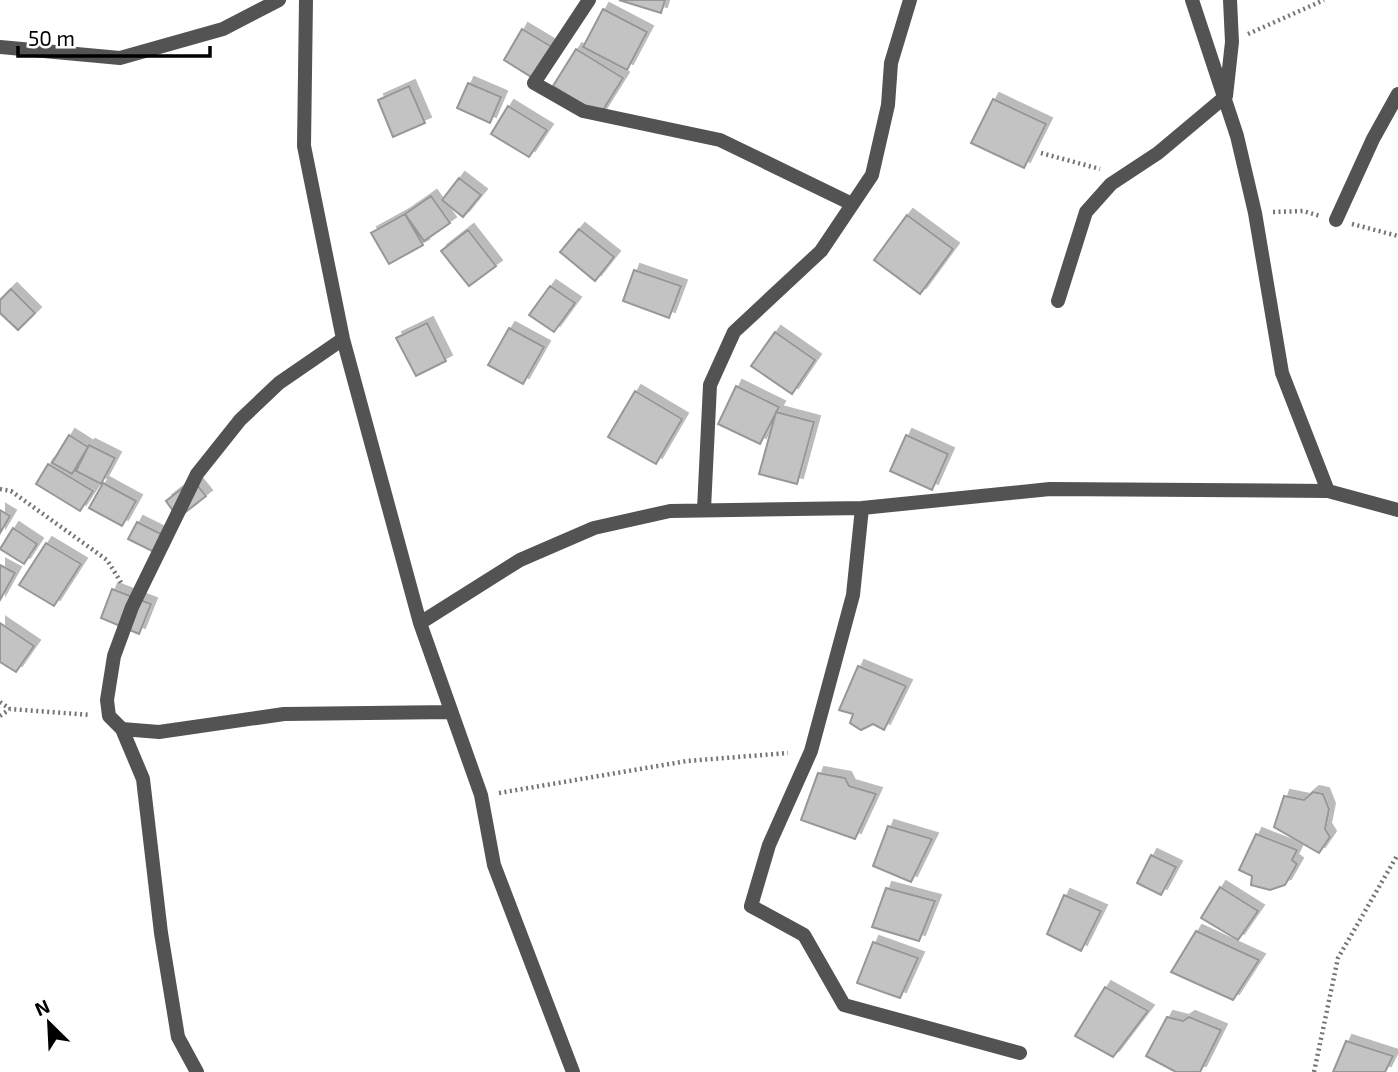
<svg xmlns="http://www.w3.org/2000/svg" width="1398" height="1072" viewBox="0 0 1398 1072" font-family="'Exo 2',sans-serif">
	<defs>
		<filter id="shadow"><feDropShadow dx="6" dy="-6" stdDeviation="0" flood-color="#0004"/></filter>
	</defs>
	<rect width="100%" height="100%" fill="#fff"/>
	<path fill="#c3c3c3" stroke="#979797" stroke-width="2" filter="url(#shadow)" d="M619,0H665L661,13Z
		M603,9L647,32L627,70L583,47Z
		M522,29L552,47L533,78L504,60Z
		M576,49L623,78L600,115L553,86Z
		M468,83L501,97L490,123L457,108Z
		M409,86L425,123L393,137L378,100Z
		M993,99L1046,124L1024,168L971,143Z
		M508,106L547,130L529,157L491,134Z
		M459,178L481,195L463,217L442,200Z
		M431,196L450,223L424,241L405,214Z
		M405,214L423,245L389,264L371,233Z
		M907,215L953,249L920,294L874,260Z
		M579,229L614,257L595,281L560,252Z
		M468,230L496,266L469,286L441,251Z
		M634,270L681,286L669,318L623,301Z
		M550,286L575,303L554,332L529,315Z
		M11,289L35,313L18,330L0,313V300Z
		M427,323L446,361L416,376L396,338Z
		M509,328L544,347L523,384L488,365Z
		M775,332L815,360L792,394L751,366Z
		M736,386L779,407L760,444L718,424Z
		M635,391L682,419L656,464L608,437Z
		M776,412L814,422L797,484L759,474Z
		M69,435L88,447L72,474L52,463Z
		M906,435L948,454L932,490L890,471Z
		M89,445L115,458L101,484L76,471Z
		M48,464L93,491L80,511L36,484Z
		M193,480L206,496L178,518L166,501Z
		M103,483L136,501L122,526L89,508Z
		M0,510L10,516L0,533Z
		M137,522L165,536L156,553L128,539Z
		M13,528L37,544L24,564L0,549Z
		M46,543L81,564L54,606L19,585Z
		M0,565L15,573L0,600Z
		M112,589L151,604L139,634L101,618Z
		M0,623L34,646L16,672L0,662Z
		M858,666L906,686L884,730L873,724L861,730L850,723L853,714L839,710Z
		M818,773L845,778L849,786L876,794L855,839L801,820Z
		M1313,792L1323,794L1329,809L1325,829L1330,837L1319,853L1274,827L1284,796L1304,800Z
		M888,826L932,839L911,882L873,866Z
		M1256,834L1297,850L1292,860L1297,864L1285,885L1270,890L1251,885L1252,876L1239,870Z
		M1151,855L1176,867L1161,895L1137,883Z
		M1220,887L1258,911L1238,940L1201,918Z
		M886,888L935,901L919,941L872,927Z
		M1064,895L1101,911L1081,951L1047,934Z
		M1196,931L1259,960L1233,1000L1171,972Z
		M873,942L918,958L900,998L857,983Z
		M1105,987L1148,1011L1113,1057L1075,1036Z
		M1167,1017L1183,1021L1189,1017L1221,1030L1200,1072H1176L1146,1056Z
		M1346,1041L1393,1056L1385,1072H1333Z"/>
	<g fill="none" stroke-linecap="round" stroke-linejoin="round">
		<path stroke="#757575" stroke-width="4.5" stroke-dasharray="2 3.5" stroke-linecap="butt" d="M1248,34L1324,0
			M1041,153L1100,169
			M1273,212L1303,211L1320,216
			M1352,224L1398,236
			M0,489L11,491L107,560L122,584
			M0,702L10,709
			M0,716L10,709L91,715
			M499,793L687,761L788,753
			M1314,1072L1338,958L1398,854"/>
		<path stroke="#535353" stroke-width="14" d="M306,0L304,146L343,339L420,623L481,795L494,865L573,1072
			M589,0L534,83L583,111L720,140L852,204
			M0,47L120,58L223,29L279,0
			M1336,220L1373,139L1398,94
			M1058,301L1086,212L1111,184L1158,153L1226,96L1232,42L1230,0
			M343,339L279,383L240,420L197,474L132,607L114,656L107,700L109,716L122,729L159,732L284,714L451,712
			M1328,491L1398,510
			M862,508L853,595L811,751L769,845L751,906L804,935L844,1005L1020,1053
			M704,509L710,385L734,332L821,251L872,175L888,105L891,63L910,0
			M420,623L520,560L594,528L670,511L862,508L1050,489L1328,491L1282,373L1255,213L1237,136L1192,0
			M122,729L143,779L161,933L178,1037L197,1072"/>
	</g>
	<g transform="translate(49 1023) rotate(336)" stroke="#ffffff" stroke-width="5" paint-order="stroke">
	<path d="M0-5L12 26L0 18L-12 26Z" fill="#000000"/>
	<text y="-10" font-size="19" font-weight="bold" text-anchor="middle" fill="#000000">N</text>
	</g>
	<path d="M18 46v10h192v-10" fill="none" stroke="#000000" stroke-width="3.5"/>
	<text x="28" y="46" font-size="21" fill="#000000" stroke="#ffffff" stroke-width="5" paint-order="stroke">50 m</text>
</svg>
